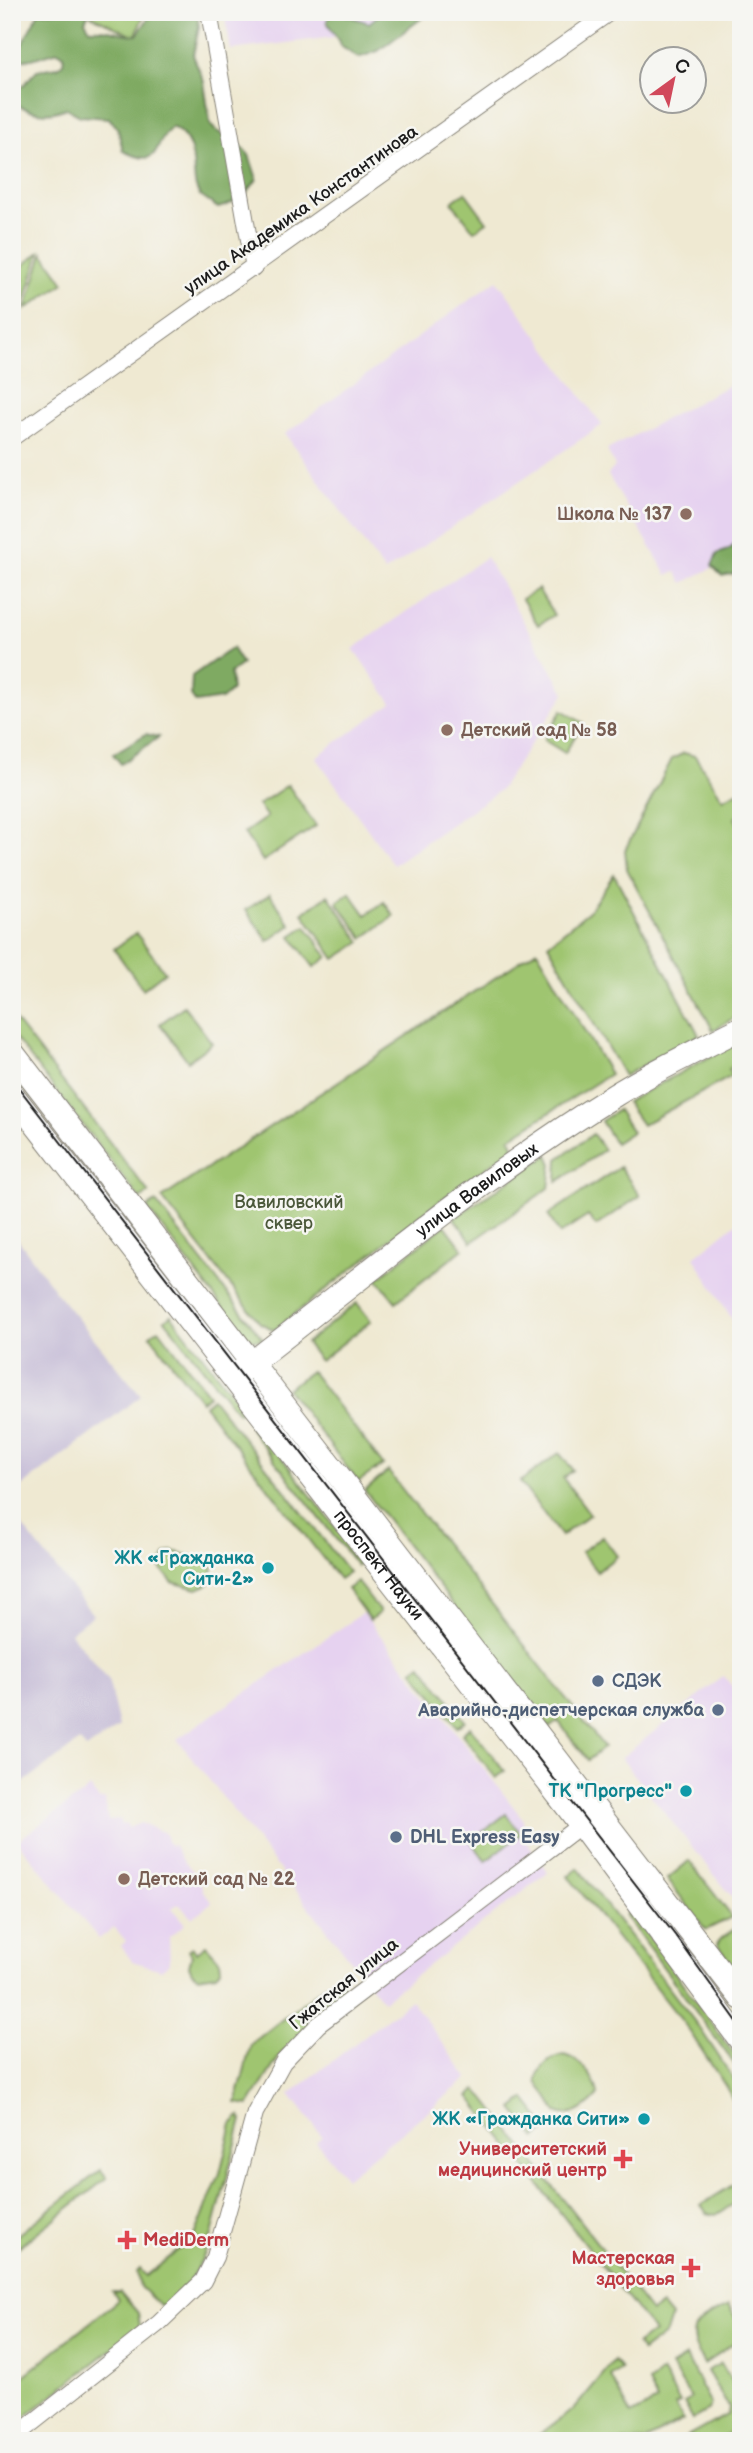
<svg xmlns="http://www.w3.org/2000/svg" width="753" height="2453" viewBox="0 0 753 2453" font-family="'Balsamiq Sans',sans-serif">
	<rect width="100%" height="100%" fill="#f6f6f2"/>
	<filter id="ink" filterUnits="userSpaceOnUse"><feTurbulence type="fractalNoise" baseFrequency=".0143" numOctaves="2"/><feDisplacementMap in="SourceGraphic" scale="14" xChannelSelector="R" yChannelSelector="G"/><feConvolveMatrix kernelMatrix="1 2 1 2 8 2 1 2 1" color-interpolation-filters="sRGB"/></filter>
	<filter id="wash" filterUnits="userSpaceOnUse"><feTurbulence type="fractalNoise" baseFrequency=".00686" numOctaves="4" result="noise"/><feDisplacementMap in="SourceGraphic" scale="28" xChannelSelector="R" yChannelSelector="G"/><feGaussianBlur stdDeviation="1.57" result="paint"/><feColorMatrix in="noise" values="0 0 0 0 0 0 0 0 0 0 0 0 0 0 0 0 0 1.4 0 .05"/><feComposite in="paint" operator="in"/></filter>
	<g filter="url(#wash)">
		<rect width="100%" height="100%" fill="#efe9d2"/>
		<path fill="#e6d2f0" d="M224,12H386L358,34L231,50Z
			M497,280L602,425L385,572L285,434Z
			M741,379V553L683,583L676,572L667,575L608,475L615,466L607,450Z
			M486,557L565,693L500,790L393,865L316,757L392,703L353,649Z
			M741,1219V1334L694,1257Z
			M363,1613L523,1819L524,1838L548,1872L383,2001L177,1739Z
			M724,1676L741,1698V1908L621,1758Z
			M90,1788L99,1800L105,1799L108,1821L120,1819L121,1825L127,1824L128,1828L141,1823L165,1833L167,1841L171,1846L173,1844L181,1858L199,1878L203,1891L212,1902L192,1918L179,1903L172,1908L185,1924L169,1937L170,1963L161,1970L132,1961L121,1946L126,1941L114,1927L99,1939L17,1841Z
			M411,2000L468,2078L346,2178L316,2142L322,2136L290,2094Z"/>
		<path fill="#c8bfd8" d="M12,1231L55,1291L141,1396L12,1494Z
			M12,1513L93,1615L70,1633L108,1679L119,1727L86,1749L80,1741L12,1791Z"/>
		<path fill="#9fc56f" stroke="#5e7046" stroke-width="2" d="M84,12H145L135,37Z
			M465,192L487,222L474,231L452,202Z
			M40,252L22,310L16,315L18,322L12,327V287L23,280L16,271Z
			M43,253L64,283L26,309Z
			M538,589L554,615L538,625L522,599Z
			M562,710L583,723L565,753L544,740Z
			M684,753L695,756L723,799L741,790V814L735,818L741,829V1014L713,1030L627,869L625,850L672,759Z
			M288,785L316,826L263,861L244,833L267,817L258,805Z
			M614,874L699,1035L624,1076L548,944L589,911Z
			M350,893L366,915L384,902L394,916L363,938L337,902Z
			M270,894L291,925L268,941L246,910Z
			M328,895L361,942L335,959L303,913Z
			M306,926L328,957L314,967L291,936Z
			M136,933L165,972L143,989L114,949Z
			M537,950L610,1074L510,1138L514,1148L434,1205L274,1330L260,1323L162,1198Z
			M184,1006L212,1043L188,1061L160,1024Z
			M12,1016L149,1193L140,1199L12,1034Z
			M741,1040V1062L729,1069L732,1076L642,1125L626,1102Z
			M618,1110L632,1132L615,1143L601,1121Z
			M593,1134L604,1150L557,1182L558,1159Z
			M548,1155L552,1164L549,1188L472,1242L454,1218Z
			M620,1167L640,1196L596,1226L588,1216L560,1234L548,1215Z
			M156,1202L263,1339L253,1340L244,1335L147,1208Z
			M445,1225L463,1249L396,1302L377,1279Z
			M357,1303L371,1321L320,1361L306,1343Z
			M171,1315L243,1408L238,1413L165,1320Z
			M159,1329L209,1395L201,1401L150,1335Z
			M311,1371L383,1465L358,1482L287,1389Z
			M212,1398L349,1572L339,1579L204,1405Z
			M256,1424L362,1562L357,1566L250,1429Z
			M559,1453L573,1470L563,1478L590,1514L561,1536L520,1482Z
			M388,1471L604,1747L588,1760L558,1721L549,1728L365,1491Z
			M602,1536L617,1556L597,1572L581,1552Z
			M172,1551L209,1560L213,1568L209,1584L197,1589L172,1582L160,1567L166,1554Z
			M357,1582L380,1612L370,1620L347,1589Z
			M421,1664L465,1721L457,1727L413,1670Z
			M470,1727L505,1771L496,1778L462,1734Z
			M506,1814L521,1834L486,1861L471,1841Z
			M689,1861L732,1917L706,1930L667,1879Z
			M578,1868L701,2030L741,2090V2115L726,2087L686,2026L568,1876Z
			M630,1911L741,2064V2073L625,1915Z
			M739,1926L741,1929V1976L717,1945L720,1939Z
			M206,1945L220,1961L221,1968L216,1974L199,1977L192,1973L189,1966L192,1955L188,1950L192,1947L197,1952Z
			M337,1976L346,1987L345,1997L281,2054L249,2105L236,2103L251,2044Z
			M564,2055C580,2059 596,2078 598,2095C588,2107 572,2120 557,2112L537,2082C536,2069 552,2056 564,2055Z
			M477,2089L651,2312L661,2305L671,2317L666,2333L642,2351L637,2344L654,2332L469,2096Z
			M525,2099L548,2128L536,2138L513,2109Z
			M240,2116L242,2120L211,2238L202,2260L188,2284L161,2307L140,2287L137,2272L140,2269L146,2276L194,2238L220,2173L232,2124Z
			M101,2170L107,2178L12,2252V2239Z
			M736,2183L741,2191L740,2200L716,2215L707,2213L701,2205Z
			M113,2292H120L138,2313L140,2327L12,2427V2371L21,2378L118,2300Z
			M728,2305L741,2327V2338L704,2364C682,2327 695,2324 728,2305Z
			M686,2357L711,2404L708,2410L693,2419L684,2403L691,2398L671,2366Z
			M614,2361L621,2369L611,2377L631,2415L657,2401L648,2383L662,2372L680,2403L675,2405L683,2420L644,2441H530L574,2409Z
			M721,2363L741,2398V2426L715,2441H680L728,2414L729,2408L707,2371Z"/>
		<path fill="#7faa62" stroke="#4e633f" stroke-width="2" d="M39,12H89L85,21L90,29C111,27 118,35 137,35L148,19L145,12H197L199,27L193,55L204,82L210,124L215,130L239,144L249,155L257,179C247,195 236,203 218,208C213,204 204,200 200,195C187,180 204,144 172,127C151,145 163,170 123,151L118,129L109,118L80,116L66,108C48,116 37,113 19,106L12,108V83L23,86L37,70L58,67L63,63L64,55L58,51L32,59L12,60V46L20,48Z
			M382,12H430L378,51L358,58L342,47L327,22L330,13H340L369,23Z
			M741,538V576L737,573L722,576L712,566L717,554L730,549Z
			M232,648L242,664L230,673L232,690L222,699L196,703L191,696L192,676Z
			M146,734L159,737L121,764L113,754Z"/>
	</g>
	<g filter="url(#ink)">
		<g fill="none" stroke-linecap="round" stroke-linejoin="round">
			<g stroke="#868277" stroke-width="18">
				<path id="street" d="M209,12L254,268
					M12,438L610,12
					M12,2439L159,2323L203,2281L215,2257L255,2113L283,2062L318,2025L581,1825"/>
			</g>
			<g stroke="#868277" stroke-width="25">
				<g id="secondary">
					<path d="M12,1052L741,1998"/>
					<path id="s1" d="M12,1094L569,1809L741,2041"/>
					<path id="s2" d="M240,1372C363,1277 482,1177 615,1095C655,1070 699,1050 741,1028"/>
				</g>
			</g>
			<use href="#street" stroke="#fff" stroke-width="16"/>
			<use href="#secondary" stroke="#fff" stroke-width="23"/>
			<path stroke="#1c1c1c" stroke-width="2" d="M12,1079L678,1939L741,2027"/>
		</g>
	</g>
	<g fill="#8d6e63" stroke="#f6f6f2" stroke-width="2.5">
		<circle cx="686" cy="514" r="7"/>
		<circle cx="447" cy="730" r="7"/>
		<circle cx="124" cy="1879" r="7"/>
	</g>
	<g fill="#0f9aa8" stroke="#f6f6f2" stroke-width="2.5">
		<circle cx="268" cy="1568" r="7"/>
		<circle cx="686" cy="1791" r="7"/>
		<circle cx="644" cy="2119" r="7"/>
	</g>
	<g fill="#5c6f8a" stroke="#f6f6f2" stroke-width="2.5">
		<circle cx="598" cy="1681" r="7"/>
		<circle cx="718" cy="1710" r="7"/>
		<circle cx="396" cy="1837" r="7"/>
	</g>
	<g fill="#e0444e" stroke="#f6f6f2" stroke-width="2.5">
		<path d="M619.5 2148.5h7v7h7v7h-7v7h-7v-7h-7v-7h7z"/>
		<path d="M123.5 2229.5h7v7h7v7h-7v7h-7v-7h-7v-7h7z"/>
		<path d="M687.5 2257.5h7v7h7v7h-7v7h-7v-7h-7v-7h7z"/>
	</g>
	<g text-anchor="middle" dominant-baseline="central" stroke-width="5" stroke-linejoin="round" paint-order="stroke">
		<g font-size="18" fill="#1c1c1c" stroke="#f6f6f2">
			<text transform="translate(301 210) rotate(-35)">улица Академика Константинова</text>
			<text stroke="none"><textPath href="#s2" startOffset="299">улица Вавиловых</textPath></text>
			<text stroke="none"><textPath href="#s1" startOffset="597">проспект Науки</textPath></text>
			<text transform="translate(344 1984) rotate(-39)">Гжатская улица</text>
		</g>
		<g font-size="18" font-weight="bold" fill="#785e54" stroke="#f6f6f2" text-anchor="start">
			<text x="672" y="514" text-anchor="end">Школа № 137</text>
			<text x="461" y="730">Детский сад № 58</text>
			<text x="138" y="1879">Детский сад № 22</text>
		</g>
		<g font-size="18" fill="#4a5739" stroke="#f6f6f2">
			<text x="289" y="1202">Вавиловский<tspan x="289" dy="21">сквер</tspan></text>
		</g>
		<g font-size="18" font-weight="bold" fill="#0d838f" stroke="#f6f6f2" text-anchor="end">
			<text x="254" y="1558">ЖК «Гражданка<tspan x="254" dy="21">Сити-2»</tspan></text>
			<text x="672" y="1791">ТК "Прогресс"</text>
			<text x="630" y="2119">ЖК «Гражданка Сити»</text>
		</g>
		<g font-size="18" font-weight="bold" fill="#4e5e75" stroke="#f6f6f2" text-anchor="start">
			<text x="612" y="1681">СДЭК</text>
			<text x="704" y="1710" text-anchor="end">Аварийно-диспетчерская служба</text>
			<text x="410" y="1837">DHL Express Easy</text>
		</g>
		<g font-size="18" font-weight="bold" fill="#be3a42" stroke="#f6f6f2" text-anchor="end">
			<text x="607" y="2149">Университетский<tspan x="607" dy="21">медицинский центр</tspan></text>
			<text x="143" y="2240" text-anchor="start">MediDerm</text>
			<text x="675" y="2258">Мастерская<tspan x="675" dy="21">здоровья</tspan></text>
		</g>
	</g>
	<rect width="753" height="2453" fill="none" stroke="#f6f6f2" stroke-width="42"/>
	<g transform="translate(673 80) rotate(33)"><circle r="33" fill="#f6f6f2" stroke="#9f9f9c" stroke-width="2"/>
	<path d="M0-5L12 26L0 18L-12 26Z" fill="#d1495b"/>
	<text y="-10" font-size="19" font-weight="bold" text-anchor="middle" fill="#1c1c1c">С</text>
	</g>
</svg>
